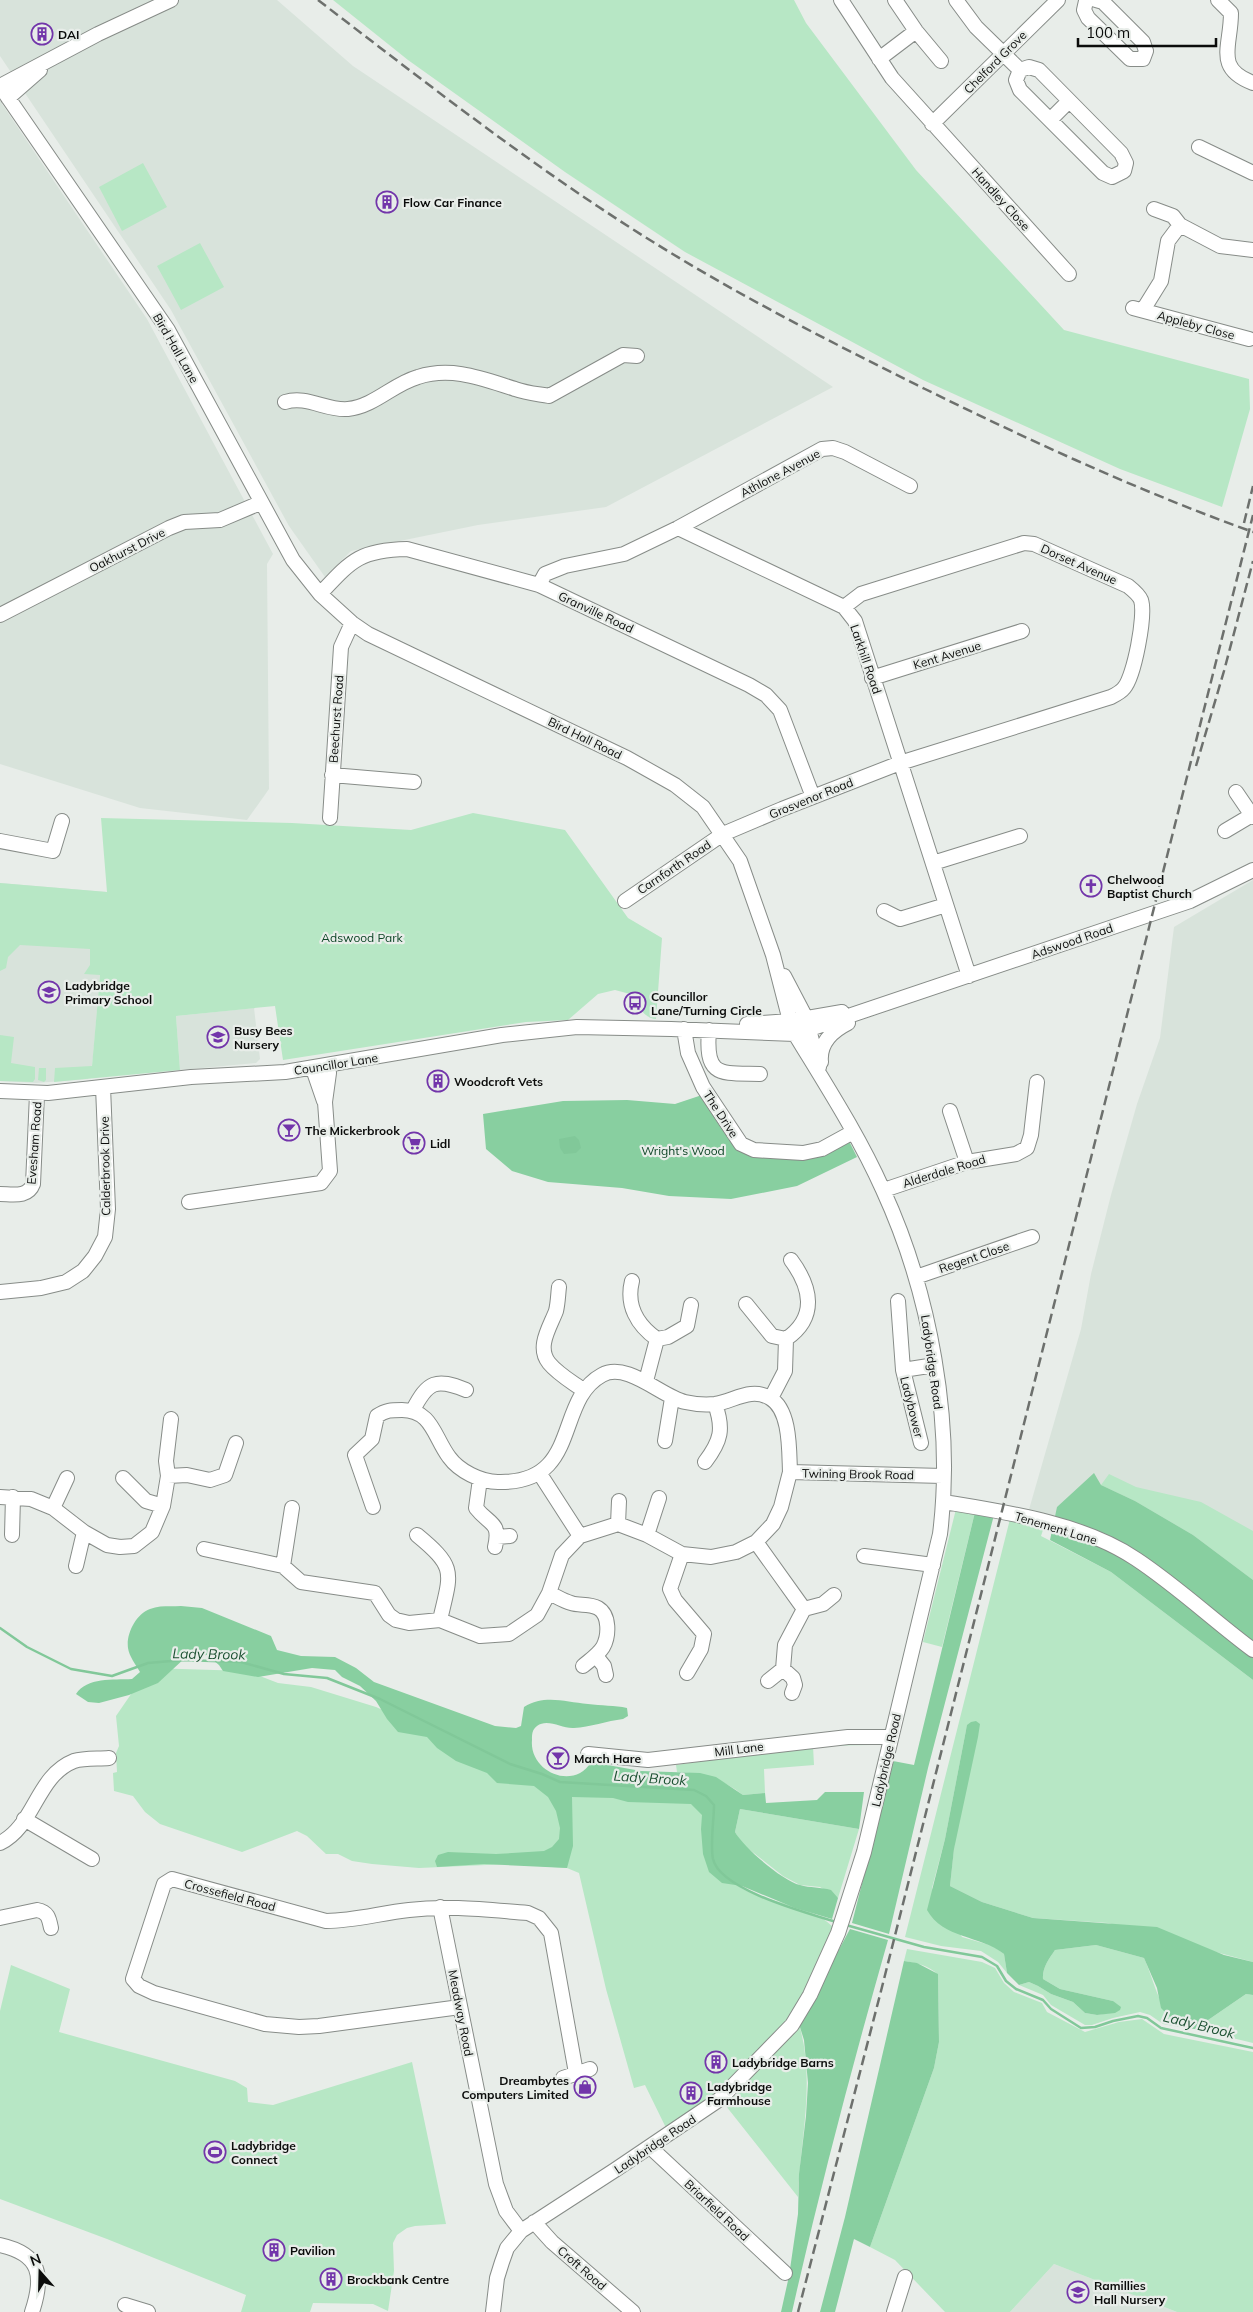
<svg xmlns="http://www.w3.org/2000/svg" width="1253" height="2312" viewBox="0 0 1253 2312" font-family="Mulish,sans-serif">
	<rect width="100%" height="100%" fill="#e8ede9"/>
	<path fill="#d8e3db" d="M0,0H277L353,66L833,387L606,507L478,525L351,551L325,577L289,526L171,310L0,56Z
		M0,101L147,319L273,554L267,564L269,789L247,820L140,808L0,764Z
		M1253,880V1645L1028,1513L1081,1329L1091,1274L1111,1195L1137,1104L1160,1038L1174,927Z
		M0,883L107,892L93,1057L91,1072L88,1079L36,1083L0,1081Z
		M254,1008L260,1059L256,1063L180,1070L176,1016Z
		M1054,2264L1177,2312H1010Z"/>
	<path fill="#b7e7c5" d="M333,0H794L806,23L916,170L1064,330L1249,379L1250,409L1222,507L1120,469L923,380L685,252L565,172L408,60Z
		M143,163L167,207L122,231L99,187Z
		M200,243L224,287L181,310L157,266Z
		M473,813L565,830L628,918L662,938L656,1019C642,1018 639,1004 630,994L615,990L598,994L568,1020L526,1022L283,1060L275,1006L176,1016L180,1070L54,1082L55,1068L92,1066L100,975L84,974L90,965V949L20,945L8,957L6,968L0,971V883L107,892L101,818L292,823L411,830Z
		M0,1035L14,1037L11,1063L35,1067V1079L33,1082L0,1081Z
		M39,1068H46V1080L44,1082L38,1080Z
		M1109,1474L1136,1487L1201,1502L1253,1531V1580L1193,1535L1135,1501L1101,1485Z
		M956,1509L975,1512L942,1647L923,1642Z
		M1010,1519L1044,1527L1041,1536L1111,1572L1253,1680V1962L1108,1923L1033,1918L982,1902L950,1886L967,1725L945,1839L932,1888L962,1937L993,1946L1004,1954L1007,1973L998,1962L981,1951L941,1946L905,1937Z
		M149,1668L247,1671L278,1683L311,1687L376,1707L430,1731L555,1778L706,1796L720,1874C728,1879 735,1885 743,1889C773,1905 818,1905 838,1933L792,2025L743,2077L669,2134L645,2085L634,2088L606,1989L579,1873L567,1868L509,1864L419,1868L372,1864L352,1861L338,1854H326L307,1836L297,1831L242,1852L160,1824L145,1812L133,1796L114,1791L113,1773L117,1772L116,1753L119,1746L116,1716Z
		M868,1741L871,1745L813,1746L814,1765L764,1769L765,1793L743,1795C723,1779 702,1773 677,1772L676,1765L825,1743Z
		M740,1809L859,1829L838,1898L820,1887L800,1885L783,1876L741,1843L735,1832Z
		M1096,1945L1144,1958C1155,1982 1159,2014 1184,2028L1163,2024L1150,2015L1140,2012L1113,2018L1092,2025H1085L1051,2005L1043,1995L1019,1985L1029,1982L1038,1986L1051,1994L1073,2002L1085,2013L1097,2015L1115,2012L1113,2001L1060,1989L1043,1979C1042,1968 1049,1959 1055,1950Z
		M907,1949L982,1962L995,1968L1004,1983L1014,1992L1042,2003L1047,2012L1085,2032L1119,2022L1142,2019L1164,2034L1253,2052V2312H1177L1054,2264L1010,2312H945L895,2260L870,2247L934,2068L939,2042L938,1975C929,1965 916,1963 904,1961Z
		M11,1965L70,1989L59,2032L235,2081L247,2088L248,2102L273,2105L412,2062L446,2224L415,2226L407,2228L397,2235L393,2243L394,2271L388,2311L373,2304L313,2303L310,2312H241L246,2295L107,2239L0,2199V2011Z
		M1246,1994L1253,1995V2043L1195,2029Z
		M799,2024C816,2082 800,2139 798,2197L726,2106Z"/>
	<path fill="#88cfa0" d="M702,1095L755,1154L848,1139L857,1157L797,1186L731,1199L669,1196L622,1188L548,1182L512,1171L486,1149L483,1114L563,1101L627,1100L675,1104Z
		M1094,1473L1101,1485L1135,1501L1193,1535L1253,1580V1680L1111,1572L1050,1540L1057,1507Z
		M975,1512L994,1515L928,1768L889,1934L852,1923L893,1761L914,1765Z
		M181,1606L202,1608L271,1636L277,1650L301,1656L335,1657L356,1668L374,1682L495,1726L516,1728L521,1726L524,1707C545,1694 565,1702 588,1704C601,1706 615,1705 627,1708L628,1716L623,1719C607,1721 590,1727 574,1728C562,1729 548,1718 537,1726C532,1730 532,1734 532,1740C529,1772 574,1791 591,1762L641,1771L700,1773L716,1777L743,1795L765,1793L766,1803L817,1800L825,1792H864L859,1829L740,1809L735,1832C744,1848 783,1881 800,1885C810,1888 821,1887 831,1890L838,1898L832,1919L795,1908L742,1886L722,1883L709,1872L703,1854L701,1829L702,1815L691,1804L628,1802L613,1798L572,1797L573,1846L567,1868L484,1864L437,1867L435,1861L438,1855L448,1852L496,1854L544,1851L552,1847L559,1839L560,1828L556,1811L548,1797L534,1786L497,1783L487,1773L456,1761L437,1748L427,1737L398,1732L387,1719L376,1701L360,1686L342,1677L335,1670L312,1668L258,1677L223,1671L219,1665L207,1655L186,1657L158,1683L129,1695L99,1703L88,1702L76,1694C87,1677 113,1680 132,1679L140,1672C136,1665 129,1656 128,1648C126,1634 136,1614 150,1609C160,1605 171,1607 181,1606Z
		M976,1721L980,1724L978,1737L954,1849L950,1886L982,1902L1033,1918L1157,1927L1224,1955L1253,1962V1995L1246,1994L1195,2029L1184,2028L1175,2022L1161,2008L1157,1988L1144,1958L1096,1945L1055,1950C1049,1959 1042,1968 1043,1979L1060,1989L1113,2001L1121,2007L1120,2010L1115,2013L1097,2015L1085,2013L1073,2002L1051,1994L1038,1986L1029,1982L1019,1985L1007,1973L1004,1954C980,1935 943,1939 927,1910L945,1839L967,1725L971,1722Z
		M850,1929L888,1940C853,2063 820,2187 792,2312H781L789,2276L798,2214L799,2174L806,2116L808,2083L804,2040L799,2024Z
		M904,1961L917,1963L938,1974L939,2042L934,2068L870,2247L854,2239L835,2312H820L845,2217Z"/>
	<path fill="#81c899" d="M575,1136L579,1140L581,1148L576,1153L564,1154L560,1148L559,1139Z"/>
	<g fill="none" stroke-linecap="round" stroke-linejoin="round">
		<path stroke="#81c899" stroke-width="2.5" d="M0,1628L27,1647L71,1669L112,1676L148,1663L183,1660L241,1662L284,1674L327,1678L380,1699L510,1764L542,1774L560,1782L694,1790L706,1796L714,1805C714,1820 710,1844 713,1859C720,1890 807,1913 836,1922
			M846,1925L924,1947L982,1957L997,1966L1006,1981L1016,1989L1043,2000L1051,2009L1081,2028L1095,2027L1113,2021L1138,2016L1147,2018L1161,2028L1253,2048"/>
		<g stroke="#878c88" stroke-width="16">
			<path id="minor" d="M841,0L892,78L1069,274
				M895,0L916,31L941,61
				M956,0L976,27L1020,70
				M1218,0L1231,13C1231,47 1214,68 1253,83
				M1086,1L1084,10L1088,18L1130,59H1143L1146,51L1143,42L1103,2L1096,0
				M879,59L916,31
				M1029,67L1039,70L1121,153L1126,163L1124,171L1112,177L1103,173L1020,90L1016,80L1020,70Z
				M0,86L168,330L293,560L320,594L352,623L368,634L627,758L675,785L703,807L740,861L773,955L790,1021L795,1034C826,1085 859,1136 883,1190C930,1292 954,1423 940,1534L864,1852L838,1933L810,1995L792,2025L720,2099L615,2170L521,2231L507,2248L502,2262L497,2278L493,2312
				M0,86L98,34L171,0
				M8,98L40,70
				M1050,120L1069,101
				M932,124L1058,0
				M1199,147L1253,173
				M1154,209L1173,216L1180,225
				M1133,308L1249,339
				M1143,310L1161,281L1168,241L1180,225L1220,246L1253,250
				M285,402C307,395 326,411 348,409C375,406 393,384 418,377C452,366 483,379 515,389C526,393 538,394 549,396L623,355L637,356
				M678,528L822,449L833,448L845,452L910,486
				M539,585L545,574L565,566L624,554L678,528L844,607L855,621L969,976
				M320,594C351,561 359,550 407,549L539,585L749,685L766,695L780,710L813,797
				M0,615L169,528L184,522L220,520L260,503
				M872,678L1022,631
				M332,775L414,782
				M1236,792L1253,817
				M330,818L341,647L352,623
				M1225,831L1252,815
				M0,841L53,851L62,821
				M933,863L1020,836
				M625,901L723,834L782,809L900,763L1111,697C1115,695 1121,692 1124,688C1134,677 1146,615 1141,600C1139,595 1133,590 1128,586L1034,544L1024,543L861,594L844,607
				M884,911L900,919L946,905
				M784,976L806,1018L819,1067
				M747,1024L790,1021L842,1012
				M684,1029L688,1053L703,1087L741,1144L754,1150L803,1153L822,1149L853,1132
				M709,1030C705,1078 720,1073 760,1074
				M821,1062C819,1043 832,1031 848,1023
				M313,1069L324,1101
				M0,1091L48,1093L191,1077L285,1072L502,1035L577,1027L671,1029L795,1034L1190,901L1253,870
				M950,1111L967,1162
				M884,1190L967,1162L1016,1154L1027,1148L1031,1135L1037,1082
				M0,1194C12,1194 28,1198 33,1184L37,1094
				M189,1202L321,1183L330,1171L325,1102L329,1073L328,1066
				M916,1277L1032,1237
				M632,1281C626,1305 637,1325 657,1339L646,1381
				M559,1287C558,1295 558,1303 556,1311C550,1327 536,1347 549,1363C558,1374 572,1382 583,1390
				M0,1292L41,1288L66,1282L83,1271L95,1256L105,1237L108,1209L103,1087
				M898,1301L903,1370L935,1365
				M746,1304L772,1336L786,1339
				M657,1339L668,1337L687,1326L691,1305
				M903,1370L921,1443
				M771,1398L785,1371L786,1339C818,1317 811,1287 791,1260
				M413,1410C428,1381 436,1378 466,1390
				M665,1441L672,1398
				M705,1462C721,1441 724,1429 715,1404
				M540,1474L580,1536
				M168,1476L187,1475L210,1480L225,1475L236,1443
				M123,1478L146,1501L163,1506
				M480,1479L476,1508C489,1525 501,1521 495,1547
				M0,1497L31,1499L53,1508L84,1532L107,1545L120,1547L134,1546L152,1532L163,1506L168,1476L166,1461L171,1419
				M944,1502C1005,1512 1083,1523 1136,1559C1177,1586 1214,1621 1253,1650
				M373,1507L355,1455L372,1439L377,1416C386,1410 391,1410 402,1410C432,1410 434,1437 449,1457C459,1471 481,1482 498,1482C582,1484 554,1401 602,1375C627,1361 662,1397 685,1402C694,1404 707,1405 715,1404C734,1401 751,1387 770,1398C791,1410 789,1452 790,1472
				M53,1508L67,1478
				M292,1508L283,1566L301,1582L375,1593L389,1615L396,1620L409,1623L440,1620L480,1636L509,1634L537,1615L549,1593L562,1555L580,1536L618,1524L647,1535L682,1554L711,1557L736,1552L756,1542L773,1524L781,1507L790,1472L943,1476
				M618,1524L619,1501
				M12,1535L13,1497
				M417,1535C457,1568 451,1572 440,1620
				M647,1535L659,1498
				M497,1537L510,1536
				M756,1542L804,1609L785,1645L783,1669L768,1681
				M204,1549L283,1566
				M682,1554L670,1589L675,1600L704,1634L701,1649L687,1673
				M864,1556L933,1565
				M76,1566L84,1532
				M549,1593C556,1596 563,1601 571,1603C579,1606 589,1603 598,1608C610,1615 609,1636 603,1647C598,1655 590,1660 583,1666
				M804,1609L823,1604L834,1595
				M596,1656L604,1666L606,1675
				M783,1669L793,1678L795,1685L792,1693
				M588,1754L648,1760L848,1737H891
				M24,1819L92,1859
				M0,1843C35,1826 36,1776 74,1761C84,1758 98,1759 109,1758
				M440,1907L496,2184L506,2211L521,2231
				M0,1918L37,1910C48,1912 49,1918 51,1928
				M460,2007L319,2026L299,2027L265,2024L154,1993L139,1986L133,1979L164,1884L172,1879L326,1921C354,1921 381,1913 409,1910C449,1905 488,1910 528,1913L539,1918L551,1933L576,2073
				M563,2078L590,2069
				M650,2147L785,2273
				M534,2222L552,2242L633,2312
				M0,2245C41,2254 44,2276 32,2312
				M125,2305L148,2312
				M894,2312L905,2277"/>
		</g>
		<use href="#minor" stroke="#fff" stroke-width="14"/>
		<path stroke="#6d706d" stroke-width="2.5" stroke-dasharray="10 5" stroke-linecap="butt" d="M318,0C433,88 547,178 671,253C753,303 839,346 925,389C1033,442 1139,491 1253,532
			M1244,523L1253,486
			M1196,766L1224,671L1253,561
			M798,2312L881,1991L1253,515"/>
	</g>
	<defs>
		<g id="building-ring" transform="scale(1.125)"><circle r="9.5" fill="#e8ede9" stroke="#7235aa" stroke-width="1.5"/><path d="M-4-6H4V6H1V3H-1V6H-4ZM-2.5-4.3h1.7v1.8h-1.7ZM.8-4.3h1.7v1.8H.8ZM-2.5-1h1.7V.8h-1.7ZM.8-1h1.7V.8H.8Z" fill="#7235aa"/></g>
		<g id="church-ring" transform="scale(1.125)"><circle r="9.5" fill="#e8ede9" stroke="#7235aa" stroke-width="1.5"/><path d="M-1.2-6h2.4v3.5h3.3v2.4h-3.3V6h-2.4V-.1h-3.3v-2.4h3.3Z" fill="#7235aa"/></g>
		<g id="school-ring" transform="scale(1.125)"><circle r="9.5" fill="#e8ede9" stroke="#7235aa" stroke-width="1.5"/><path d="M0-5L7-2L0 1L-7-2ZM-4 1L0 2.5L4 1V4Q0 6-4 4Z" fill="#7235aa"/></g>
		<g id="bus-ring" transform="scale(1.125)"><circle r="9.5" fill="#e8ede9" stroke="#7235aa" stroke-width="1.5"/><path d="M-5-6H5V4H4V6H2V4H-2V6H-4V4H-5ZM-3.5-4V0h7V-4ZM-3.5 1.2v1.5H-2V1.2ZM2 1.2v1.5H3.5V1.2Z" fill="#7235aa"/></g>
		<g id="bar-ring" transform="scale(1.125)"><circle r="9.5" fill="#e8ede9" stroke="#7235aa" stroke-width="1.5"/><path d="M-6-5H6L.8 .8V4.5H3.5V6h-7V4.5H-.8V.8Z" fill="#7235aa"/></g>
		<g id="supermarket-ring" transform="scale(1.125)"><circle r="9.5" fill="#e8ede9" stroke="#7235aa" stroke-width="1.5"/><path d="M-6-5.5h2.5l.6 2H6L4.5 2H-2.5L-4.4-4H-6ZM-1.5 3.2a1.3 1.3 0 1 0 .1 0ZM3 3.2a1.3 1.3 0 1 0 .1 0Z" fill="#7235aa"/></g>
		<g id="shop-ring" transform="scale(1.125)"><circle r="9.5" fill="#e8ede9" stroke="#7235aa" stroke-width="1.5"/><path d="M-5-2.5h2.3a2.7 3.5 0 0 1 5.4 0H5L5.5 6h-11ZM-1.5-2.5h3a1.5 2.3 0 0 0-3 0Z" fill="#7235aa"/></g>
		<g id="stadium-ring" transform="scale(1.125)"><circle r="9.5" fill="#e8ede9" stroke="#7235aa" stroke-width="1.5"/><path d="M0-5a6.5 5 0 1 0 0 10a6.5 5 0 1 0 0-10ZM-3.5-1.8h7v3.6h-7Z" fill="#7235aa"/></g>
	</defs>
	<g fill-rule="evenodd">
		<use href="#building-ring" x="42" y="34"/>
		<use href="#building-ring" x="387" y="202"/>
		<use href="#church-ring" x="1091" y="886"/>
		<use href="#school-ring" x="49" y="992"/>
		<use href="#bus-ring" x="635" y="1003"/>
		<use href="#school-ring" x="218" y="1037"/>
		<use href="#building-ring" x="438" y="1081"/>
		<use href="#bar-ring" x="289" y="1130"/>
		<use href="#supermarket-ring" x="414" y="1143"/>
		<use href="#bar-ring" x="558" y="1758"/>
		<use href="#building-ring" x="716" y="2062"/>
		<use href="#shop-ring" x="585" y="2087"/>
		<use href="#building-ring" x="691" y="2093"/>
		<use href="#stadium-ring" x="215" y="2152"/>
		<use href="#building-ring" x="274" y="2250"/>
		<use href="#building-ring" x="331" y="2279"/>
		<use href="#school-ring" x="1078" y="2292"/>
	</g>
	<g text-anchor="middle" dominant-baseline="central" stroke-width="4.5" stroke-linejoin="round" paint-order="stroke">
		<g font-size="12" font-weight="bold" fill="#0b0c0b" stroke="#e8ede9" text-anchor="start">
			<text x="58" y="34">DAI</text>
			<text x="403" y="202">Flow Car Finance</text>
			<text x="1107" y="879">Chelwood<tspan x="1107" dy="14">Baptist Church</tspan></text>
			<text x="65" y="985">Ladybridge<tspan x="65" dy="14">Primary School</tspan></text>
			<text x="651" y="996">Councillor<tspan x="651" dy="14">Lane/Turning Circle</tspan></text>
			<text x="234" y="1030">Busy Bees<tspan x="234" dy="14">Nursery</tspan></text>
			<text x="454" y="1081">Woodcroft Vets</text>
			<text x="305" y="1130">The Mickerbrook</text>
			<text x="430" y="1143">Lidl</text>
			<text x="574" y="1758">March Hare</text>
			<text x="732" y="2062">Ladybridge Barns</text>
			<text x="569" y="2080" text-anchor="end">Dreambytes<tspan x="569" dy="14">Computers Limited</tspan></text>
			<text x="707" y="2086">Ladybridge<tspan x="707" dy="14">Farmhouse</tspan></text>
			<text x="231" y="2145">Ladybridge<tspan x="231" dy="14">Connect</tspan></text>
			<text x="290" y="2250">Pavilion</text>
			<text x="347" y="2279">Brockbank Centre</text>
			<text x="1094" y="2285">Ramillies<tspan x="1094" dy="14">Hall Nursery</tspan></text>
		</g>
		<g font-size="12" fill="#0b0c0b" stroke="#e8ede9">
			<text transform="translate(995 62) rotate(-45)">Chelford Grove</text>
			<text transform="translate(1001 199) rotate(48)">Handley Close</text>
			<text transform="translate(1196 325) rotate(15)">Appleby Close</text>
			<text transform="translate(176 348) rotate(60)">Bird Hall Lane</text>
			<text transform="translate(780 473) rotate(-28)">Athlone Avenue</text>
			<text transform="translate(127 550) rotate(-27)">Oakhurst Drive</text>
			<text transform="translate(1079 564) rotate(24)">Dorset Avenue</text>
			<text transform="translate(596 612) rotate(25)">Granville Road</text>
			<text transform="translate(947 655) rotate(-17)">Kent Avenue</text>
			<text transform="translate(866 659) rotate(71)">Larkhill Road</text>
			<text transform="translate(336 719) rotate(-86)">Beechurst Road</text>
			<text transform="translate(585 738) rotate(26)">Bird Hall Road</text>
			<text transform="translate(811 798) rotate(-22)">Grosvenor Road</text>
			<text transform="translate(674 867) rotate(-34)">Carnforth Road</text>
			<text transform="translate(1072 941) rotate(-19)">Adswood Road</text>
			<text transform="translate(336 1064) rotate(-9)">Councillor Lane</text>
			<text transform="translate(721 1114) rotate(57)">The Drive</text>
			<text transform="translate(34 1143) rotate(-86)">Evesham Road</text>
			<text transform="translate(105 1166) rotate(-91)">Calderbrook Drive</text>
			<text transform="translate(944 1171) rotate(-17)">Alderdale Road</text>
			<text transform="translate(974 1257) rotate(-19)">Regent Close</text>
			<text transform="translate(932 1362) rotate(82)">Ladybridge Road</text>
			<text transform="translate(912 1407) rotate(76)">Ladybower</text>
			<text transform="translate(858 1474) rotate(1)">Twining Brook Road</text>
			<text transform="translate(1056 1528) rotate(17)">Tenement Lane</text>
			<text transform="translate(739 1749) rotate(-7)">Mill Lane</text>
			<text transform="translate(886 1760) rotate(-77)">Ladybridge Road</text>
			<text transform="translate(230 1895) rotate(15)">Crossefield Road</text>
			<text transform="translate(461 2013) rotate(79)">Meadway Road</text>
			<text transform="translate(655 2144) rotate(-34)">Ladybridge Road</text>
			<text transform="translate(717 2210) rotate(43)">Briarfield Road</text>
			<text transform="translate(582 2268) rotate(41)">Croft Road</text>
		</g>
		<g font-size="12" fill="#0d4526" stroke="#e8ede9">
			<text x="362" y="937">Adswood Park</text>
			<text x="683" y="1150">Wright's Wood</text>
		</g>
		<g font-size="14" font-style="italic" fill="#1c5132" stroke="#e8ede9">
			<text transform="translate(209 1654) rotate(1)">Lady Brook</text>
			<text transform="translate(650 1778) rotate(4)">Lady Brook</text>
			<text transform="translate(1199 2025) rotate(14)">Lady Brook</text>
		</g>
	</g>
	<g transform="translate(40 2272) rotate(340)" stroke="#e8ede9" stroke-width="4" paint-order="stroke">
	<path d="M0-4L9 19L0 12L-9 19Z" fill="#0b0c0b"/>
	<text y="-8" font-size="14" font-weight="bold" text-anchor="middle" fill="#0b0c0b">N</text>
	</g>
	<path d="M1078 38v8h138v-8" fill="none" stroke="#0b0c0b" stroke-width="2.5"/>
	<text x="1086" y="38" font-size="15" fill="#0b0c0b" stroke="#e8ede9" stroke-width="4" paint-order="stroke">100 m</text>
</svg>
